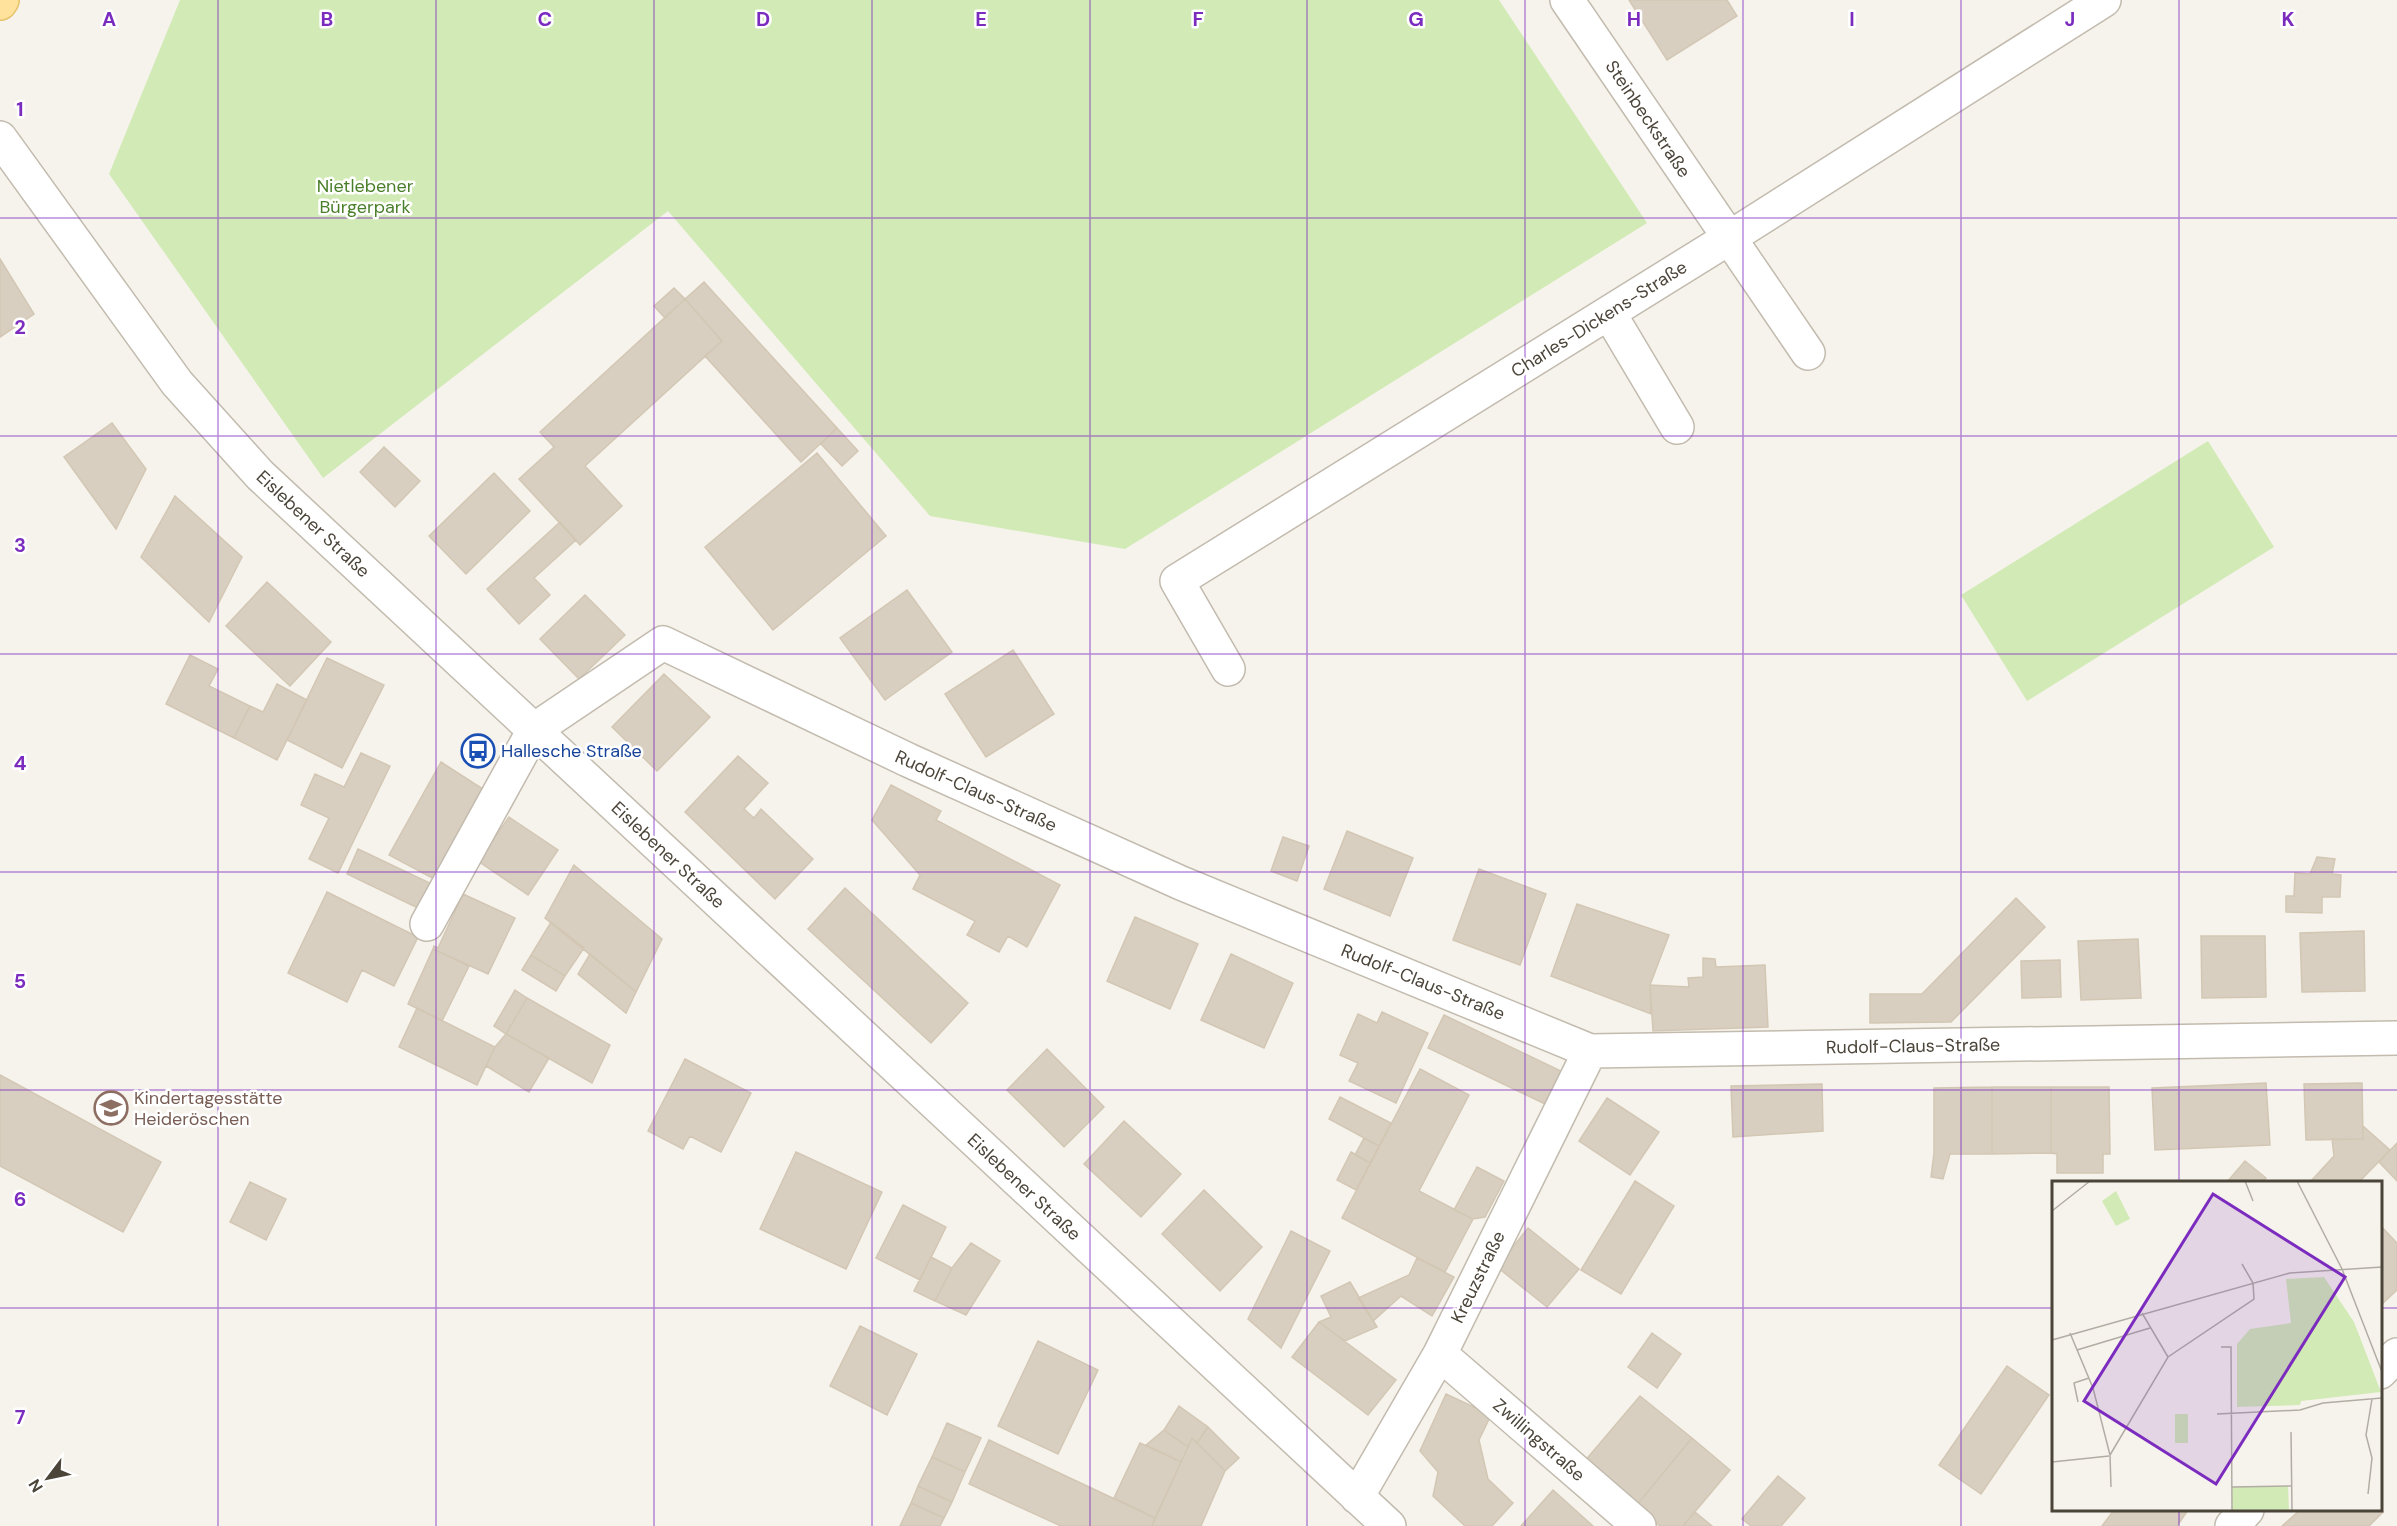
<svg xmlns="http://www.w3.org/2000/svg" width="2397" height="1526" viewBox="0 0 2397 1526" font-family="'DM Sans',sans-serif">
	<rect width="100%" height="100%" fill="#f6f3ec"/>
	<path fill="#d2eab5" d="M180,0H1499L1647,223L1125,549L930,516L668,211L323,478L109,174Z
		M2208,441L2274,547L2027,701L1961,595Z"/>
	<path fill="#d8cfc1" stroke="#d3c7b4" stroke-width="1.5" d="M1629,0H1727L1737,16L1667,60Z
		M0,259L34,314L0,337Z
		M704,282L837,428L801,462L705,356L722,341L685,299Z
		M674,288L685,299L665,318L654,306Z
		M685,299L722,341L585,466L622,506L580,545L519,479L554,447L540,432Z
		M112,423L146,469L116,529L64,457Z
		M837,428L858,451L842,466L821,444Z
		M384,447L420,481L395,507L360,472Z
		M817,453L886,536L773,630L705,547Z
		M494,473L530,511L466,574L429,536Z
		M175,496L242,557L209,622L141,557Z
		M560,522L576,540L534,578L550,595L519,624L487,589Z
		M267,582L331,642L290,686L226,626Z
		M907,590L952,652L885,700L840,638Z
		M585,595L625,635L579,679L540,639Z
		M1013,650L1054,714L986,757L945,694Z
		M190,655L218,669L209,686L250,706L234,738L166,704Z
		M327,658L384,685L342,768L287,740Z
		M664,674L710,717L657,771L612,727Z
		M277,684L307,700L277,760L234,738L250,706L263,712Z
		M361,753L390,766L338,873L309,859L329,818L301,805L315,774L344,787Z
		M738,756L768,783L744,809L754,818L761,809L813,859L775,899L685,812Z
		M441,762L483,789L436,880L389,855Z
		M891,785L941,811L936,820L1060,885L1027,947L1008,936L999,952L967,935L975,921L913,889L920,875L872,820Z
		M509,817L558,850L528,895L478,861Z
		M1347,831L1413,858L1390,916L1324,889Z
		M1283,837L1309,846L1297,881L1271,871Z
		M358,849L434,885L422,910L347,874Z
		M2317,857L2335,859L2332,874L2341,875L2340,897H2322V913L2286,912V896H2294L2295,873L2310,874Z
		M574,865L662,939L636,992L545,918Z
		M1479,869L1546,894L1520,965L1453,940Z
		M845,888L968,1003L931,1043L808,929Z
		M327,892L418,937L394,986L362,970L347,1002L288,973Z
		M463,894L515,918L488,974L433,949L434,946L438,948Z
		M2016,898L2045,927L1951,1022L1870,1023V994H1922Z
		M1577,904L1669,935L1650,985L1651,1014L1551,976Z
		M1135,917L1198,944L1170,1009L1107,981Z
		M551,922L584,948L565,976L531,955Z
		M2364,931L2365,991L2302,992L2300,933Z
		M2201,936H2265L2266,997L2202,998Z
		M2138,939L2141,998L2081,1000L2078,941Z
		M433,949L469,966L442,1021L408,1004Z
		M590,954L636,992L626,1013L578,974Z
		M1231,954L1293,983L1264,1048L1201,1020Z
		M531,955L565,976L556,991L522,970Z
		M1703,958L1715,959L1716,967L1765,965L1768,1027L1653,1031L1650,985L1689,987L1688,978L1703,977Z
		M2060,960L2061,997L2022,998L2021,961Z
		M515,990L527,998L506,1034L494,1026Z
		M527,998L610,1045L592,1083L506,1034Z
		M417,1008L495,1047L477,1085L399,1047Z
		M1382,1012L1428,1033L1396,1103L1349,1081L1358,1063L1340,1055L1358,1014L1377,1023Z
		M1444,1015L1561,1071L1545,1104L1428,1048Z
		M506,1034L549,1058L529,1092L486,1066L495,1047Z
		M1047,1049L1104,1107L1064,1147L1007,1090Z
		M685,1059L751,1093L721,1152L690,1136L683,1149L648,1131Z
		M1420,1069L1469,1095L1419,1191L1473,1219L1445,1272L1342,1218Z
		M0,1075L161,1162L123,1232L0,1166Z
		M2266,1083L2270,1145L2155,1150L2152,1088Z
		M2362,1083L2363,1139L2306,1140L2304,1084Z
		M1822,1084L1823,1131L1733,1137L1731,1086Z
		M1992,1087H2051V1153L1992,1154Z
		M1992,1087V1154H1950L1943,1179L1931,1177L1934,1153V1088Z
		M2051,1087H2109L2110,1154H2103V1173H2057V1154L2051,1153Z
		M1340,1097L1391,1123L1379,1146L1329,1119Z
		M1607,1098L1659,1132L1630,1175L1579,1141Z
		M1124,1121L1181,1174L1141,1217L1084,1164Z
		M2363,1126L2390,1150L2359,1182H2312L2311,1181L2334,1156L2332,1139H2363Z
		M1364,1138L1379,1146L1370,1163L1355,1155Z
		M2397,1143V1181L2379,1162Z
		M796,1152L882,1192L846,1269L760,1229Z
		M1351,1152L1370,1163L1356,1190L1337,1180Z
		M2245,1161L2266,1178L2262,1182H2227Z
		M1477,1167L1504,1181L1485,1217L1473,1219L1454,1210Z
		M1635,1181L1674,1206L1621,1294L1581,1270Z
		M250,1182L286,1199L266,1240L230,1222Z
		M1204,1190L1262,1247L1220,1291L1162,1234Z
		M903,1205L946,1227L920,1280L876,1258Z
		M2380,1225L2397,1243V1290L2382,1304Z
		M1528,1228L1579,1269L1547,1307L1497,1267Z
		M1291,1231L1330,1251L1281,1348L1248,1319Z
		M971,1243L1000,1261L966,1315L935,1301L952,1268Z
		M931,1257L952,1268L935,1301L914,1291Z
		M1417,1258L1454,1277L1432,1316L1401,1296L1373,1321L1358,1298L1409,1275Z
		M1350,1282L1377,1327L1345,1341L1319,1322L1331,1317L1321,1296Z
		M1319,1322L1396,1380L1368,1415L1292,1357Z
		M860,1326L917,1354L887,1415L830,1386Z
		M1652,1333L1681,1354L1657,1388L1628,1367Z
		M1038,1341L1098,1370L1058,1454L998,1426Z
		M2007,1366L2049,1395L1981,1494L1939,1465Z
		M1446,1394L1491,1415L1479,1440L1488,1479L1513,1503L1492,1526H1465L1433,1496L1438,1472L1420,1451Z
		M1640,1396L1692,1438L1636,1506L1584,1462Z
		M1179,1406L1208,1427L1197,1443L1192,1438L1188,1447L1164,1430Z
		M947,1423L981,1438L965,1472L932,1457Z
		M1208,1427L1239,1458L1225,1471L1197,1443Z
		M1164,1430L1188,1447L1181,1462L1146,1445Z
		M1192,1438L1225,1471L1201,1526H1152Z
		M1692,1438L1730,1470L1683,1526H1660L1636,1506Z
		M989,1440L1155,1518L1152,1526H1061L969,1484Z
		M1140,1443L1181,1462L1155,1518L1114,1498Z
		M932,1457L965,1472L952,1502L918,1486Z
		M1778,1476L1805,1498L1781,1526H1751L1742,1519Z
		M918,1486L952,1502L944,1518L911,1503Z
		M1553,1490L1593,1526H1521Z
		M911,1503L944,1518L940,1526H900Z
		M2114,1510H2188L2177,1526H2102Z
		M2300,1510H2380L2383,1512L2369,1526H2282Z
		M1695,1512L1712,1526H1683Z"/>
	<g fill="none" stroke-linecap="round" stroke-linejoin="round">
		<g stroke="#c2bbae" stroke-width="36">
			<path id="minor" d="M1567,0L1808,353
				M0,138L177,383L260,475L1389,1526
				M1609,313L1677,427
				M1228,669L1177,581L1729,238L2104,0
				M427,924L534,730L663,643L908,760L1181,883L1590,1051L2397,1038
				M1440,1354L1639,1526
				M2380,1372L2397,1355
				M1357,1497L1440,1354L1590,1051
				M2232,1526L2247,1510"/>
		</g>
		<g stroke="#e6c16a" stroke-width="36">
			<path id="major" d="M0,3L2,0"/>
		</g>
		<use href="#minor" stroke="#fff" stroke-width="33"/>
		<use href="#major" stroke="#ffe39c" stroke-width="33"/>
	</g>
	<path fill="none" stroke="#7b2cbf" stroke-width="1.5" stroke-opacity="0.55" d="M218,0V1526M436,0V1526M654,0V1526M872,0V1526M1090,0V1526M1307,0V1526M1525,0V1526M1743,0V1526M1961,0V1526M2179,0V1182M0,218H2397M0,436H2397M0,654H2397M0,872H2397M0,1090H2397M0,1308H2054M2380,1308H2397M2179,1510V1526"/>
	<defs>
		<g id="bus-ring" transform="scale(1.725)"><circle r="9.5" fill="#fff" stroke="#1a4fb4" stroke-width="1.5"/><path d="M-5-6H5V4H4V6H2V4H-2V6H-4V4H-5ZM-3.5-4V0h7V-4ZM-3.5 1.2v1.5H-2V1.2ZM2 1.2v1.5H3.5V1.2Z" fill="#1a4fb4"/></g>
		<g id="school-ring" transform="scale(1.725)"><circle r="9.5" fill="#fff" stroke="#8d6e63" stroke-width="1.5"/><path d="M0-5L7-2L0 1L-7-2ZM-4 1L0 2.5L4 1V4Q0 6-4 4Z" fill="#8d6e63"/></g>
	</defs>
	<g fill-rule="evenodd">
		<use href="#bus-ring" x="478" y="751"/>
		<use href="#school-ring" x="111" y="1108"/>
	</g>
	<g text-anchor="middle" dominant-baseline="central" stroke-width="5" stroke-linejoin="round" paint-order="stroke">
		<g font-size="18" fill="#4b4439" stroke="#fff">
			<text transform="translate(1648 119) rotate(56)">Steinbeckstraße</text>
			<text transform="translate(1599 319) rotate(-32)">Charles-Dickens-Straße</text>
			<text transform="translate(313 524) rotate(43)">Eislebener Straße</text>
			<text transform="translate(976 791) rotate(24)">Rudolf-Claus-Straße</text>
			<text transform="translate(668 855) rotate(43)">Eislebener Straße</text>
			<text transform="translate(1423 982) rotate(22)">Rudolf-Claus-Straße</text>
			<text transform="translate(1913 1046) rotate(-1)">Rudolf-Claus-Straße</text>
			<text transform="translate(1024 1187) rotate(43)">Eislebener Straße</text>
			<text transform="translate(1478 1277) rotate(-64)">Kreuzstraße</text>
			<text transform="translate(1539 1440) rotate(41)">Zwillingstraße</text>
		</g>
		<g font-size="18" fill="#4a7f2a" stroke="#fff">
			<text x="365" y="186">Nietlebener<tspan x="365" dy="21">Bürgerpark</tspan></text>
		</g>
		<g font-size="18" fill="#164399" stroke="#fff" text-anchor="start">
			<text x="501" y="751">Hallesche Straße</text>
		</g>
		<g font-size="18" fill="#785e54" stroke="#fff" text-anchor="start">
			<text x="134" y="1098">Kindertagesstätte<tspan x="134" dy="21">Heideröschen</tspan></text>
		</g>
	</g>
	<g transform="translate(2052 1181)">
		<rect width="330" height="330" fill="#f6f3ec"/>
		<path d="M64,10L78,38L64,45L50,20ZM272,96L302,141L329,211L249,220L248,224L185,226V163L198,148L239,142L234,98ZM123,233H136V262H123ZM236,305L237,330H180V306Z" fill="#d2eab5"/>
		<path fill="none" stroke="#b2ada4" stroke-width="1.5" d="M193,0L201,20M245,0L290,88L330,191M0,30L38,0M90,132L116,176M18,152L41,207L58,274L59,306M0,159L238,92L330,86M169,166H179L180,330M25,169L98,147M26,221L22,202L37,197M165,233L248,229L271,222L330,217M239,251L240,330M58,274L116,176L202,118L201,102L190,83M0,281L57,275M180,306L240,305M316,313L320,277L314,254L320,218"/>
		<path fill="#7b2cbf" fill-opacity="0.15" stroke="#7b2cbf" stroke-width="3" d="M161,13L293,96L164,303L32,220Z"/>
		<rect width="330" height="330" fill="none" stroke="#4b4439" stroke-width="3"/>
	</g>
	<g font-size="20" text-anchor="middle" font-weight="bold" fill="#7b2cbf" stroke="#fff" stroke-width="5" stroke-linejoin="round" paint-order="stroke">
		<text x="109" y="26">A</text>
		<text x="327" y="26">B</text>
		<text x="545" y="26">C</text>
		<text x="763" y="26">D</text>
		<text x="981" y="26">E</text>
		<text x="1198" y="26">F</text>
		<text x="1416" y="26">G</text>
		<text x="1634" y="26">H</text>
		<text x="1852" y="26">I</text>
		<text x="2070" y="26">J</text>
		<text x="2288" y="26">K</text>
		<text x="20" y="116">1</text>
		<text x="20" y="334">2</text>
		<text x="20" y="552">3</text>
		<text x="20" y="770">4</text>
		<text x="20" y="988">5</text>
		<text x="20" y="1206">6</text>
		<text x="20" y="1424">7</text>
	</g>
	<g transform="translate(48 1478) rotate(238)" stroke="#ffffff" stroke-width="4.5" paint-order="stroke">
	<path d="M0-4.5L10 22L0 15L-10 22Z" fill="#4b4439"/>
	<text y="-9" font-size="16" font-weight="bold" text-anchor="middle" fill="#4b4439">N</text>
	</g>
</svg>
